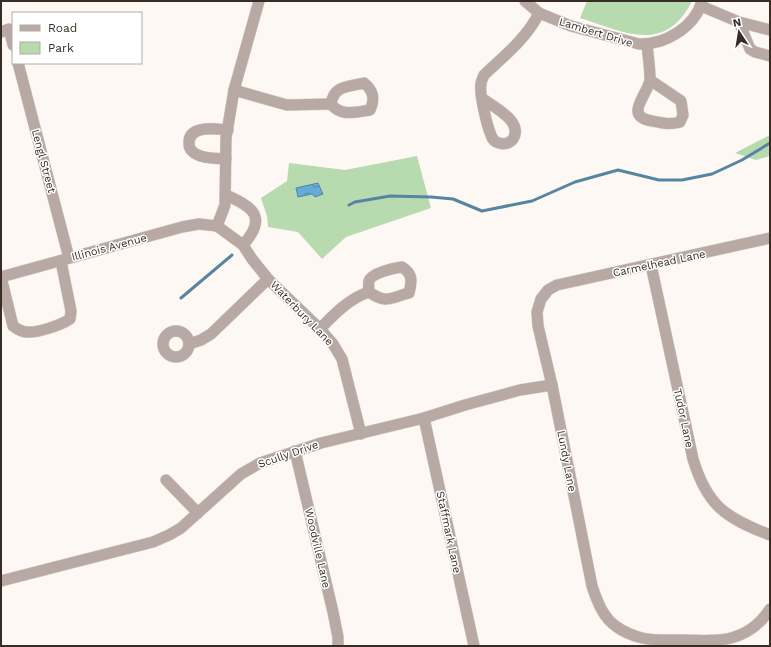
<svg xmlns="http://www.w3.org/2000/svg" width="771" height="647" viewBox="0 0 771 647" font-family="'Work Sans',sans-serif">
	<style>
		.green { fill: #b7dbaf }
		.water { fill: url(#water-waves); stroke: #5685a2 }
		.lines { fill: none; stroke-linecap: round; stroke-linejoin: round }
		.stream { stroke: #5685a2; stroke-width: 3 }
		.minor-casing { stroke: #dad3cf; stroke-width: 12 }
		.minor { stroke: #b9a9a5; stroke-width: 11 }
		.labels { text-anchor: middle; stroke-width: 3; stroke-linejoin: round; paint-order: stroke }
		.street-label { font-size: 11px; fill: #372d25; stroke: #fff }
	</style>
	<defs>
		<pattern id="water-waves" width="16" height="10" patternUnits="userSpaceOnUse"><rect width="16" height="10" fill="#64abd7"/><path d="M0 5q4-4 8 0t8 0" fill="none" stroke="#538cae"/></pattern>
	</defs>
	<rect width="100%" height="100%" fill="#fef8f4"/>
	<g class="green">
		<path d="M587 1H692C665 55 624 32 580 18Z"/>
		<path d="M770 135V156L756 160 735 153Z"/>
		<path d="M417 156 431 208 346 237 322 259 298 232 268 227 267 216 261 198 287 181 289 163 345 170Z"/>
	</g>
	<path class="water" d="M318 183 323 194 315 197 312 194 298 197 296 188Z"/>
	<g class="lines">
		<g class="stream">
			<path d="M349 205 355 202 390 196 431 197 453 199 482 211 532 201 575 182 618 170 659 180H682L712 174 742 160 770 143"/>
			<path d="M181 298 232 255"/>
		</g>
		<g class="minor-casing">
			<g id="minor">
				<path d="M259 1 234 90 226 138 225 205 217 226 243 245 252 259 268 279 320 329 333 344 342 359 361 434"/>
				<path d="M525 1 539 13 571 26 639 44C665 45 695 27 702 1"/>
				<path d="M701 6 739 22 770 30"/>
				<path d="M739 22 750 49 755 52 770 56"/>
				<path d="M1 32 9 29 13 45"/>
				<path d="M647 44C648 56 650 68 650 79 649 94 622 116 652 121 662 123 670 125 680 122L683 115 681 101 650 80"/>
				<path d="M18 63 69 258"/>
				<path d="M364 83C374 91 375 99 370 110 355 112 341 117 331 104 334 85 348 87 364 83Z"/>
				<path d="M234 90 287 105 331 104"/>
				<path d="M483 99C494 107 524 122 513 139 510 143 505 145 499 143 495 142 492 139 491 135 487 126 479 93 481 84 481 81 483 78 484 75 504 56 527 38 539 13"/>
				<path d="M226 159C217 158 206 159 198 155 193 153 189 149 189 144 188 124 216 129 228 130"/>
				<path d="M226 195C253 207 268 217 243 245"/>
				<path d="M770 238 557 285 548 290 541 299 537 312 538 326 552 385 592 586C597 601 603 618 617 627 624 632 634 636 642 638 655 641 669 640 682 640 698 640 716 642 731 638 747 634 761 623 770 609"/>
				<path d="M651 265 693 459C707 506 726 518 770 535"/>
				<path d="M402 267C413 274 412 281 409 293 390 298 386 304 369 292 369 289 368 284 369 281 371 273 394 268 402 267Z"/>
				<path d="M1 277 182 227 199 224 217 226"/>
				<path d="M1 277 13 326C17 329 21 332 27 332 38 333 61 325 70 319L71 311 61 261"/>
				<path d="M320 329C334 314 350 298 369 292"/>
				<circle cx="176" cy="344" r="13"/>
				<path d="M189 344 201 340 211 334 268 279"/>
				<path d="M424 418 474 646"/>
				<path d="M295 451 333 612 338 637V646"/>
				<path d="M166 480 198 513"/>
				<path d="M1 581 153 542 169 535 181 528 241 474 260 463 321 443 424 418 465 405 520 390 552 385"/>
			</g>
		</g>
		<use href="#minor" class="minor"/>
	</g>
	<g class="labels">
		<g class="street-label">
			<text transform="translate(596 32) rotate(17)" y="4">Lambert Drive</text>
			<text transform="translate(44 161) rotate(75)" y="4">Lengl Street</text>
			<text transform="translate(109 247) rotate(-15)" y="4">Illinois Avenue</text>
			<text transform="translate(659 263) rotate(-12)" y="4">Carmelhead Lane</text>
			<text transform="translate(302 313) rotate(46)" y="4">Waterbury Lane</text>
			<text transform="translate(684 418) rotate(78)" y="4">Tudor Lane</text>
			<text transform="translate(288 454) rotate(-19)" y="4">Scully Drive</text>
			<text transform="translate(567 461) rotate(79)" y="4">Lundy Lane</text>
			<text transform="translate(449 532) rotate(78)" y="4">Staffmark Lane</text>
			<text transform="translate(318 548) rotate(77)" y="4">Woodville Lane</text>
		</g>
	</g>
	<rect width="771" height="647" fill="none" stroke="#372d25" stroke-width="4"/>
	<rect x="12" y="12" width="130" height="52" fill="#ffffff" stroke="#afaba8"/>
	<rect x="20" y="25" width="20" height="6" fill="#b9a9a5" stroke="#afaba8"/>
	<text x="48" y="32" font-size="12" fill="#372d25">Road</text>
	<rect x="20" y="42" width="20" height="12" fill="#b7dbaf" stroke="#afaba8"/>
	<text x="48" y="52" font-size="12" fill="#372d25">Park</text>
	<g transform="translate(739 32) rotate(348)" stroke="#ffffff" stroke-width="3" paint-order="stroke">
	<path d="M0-3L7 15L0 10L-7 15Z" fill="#372d25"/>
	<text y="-6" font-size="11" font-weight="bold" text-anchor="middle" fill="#372d25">N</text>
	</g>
</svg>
